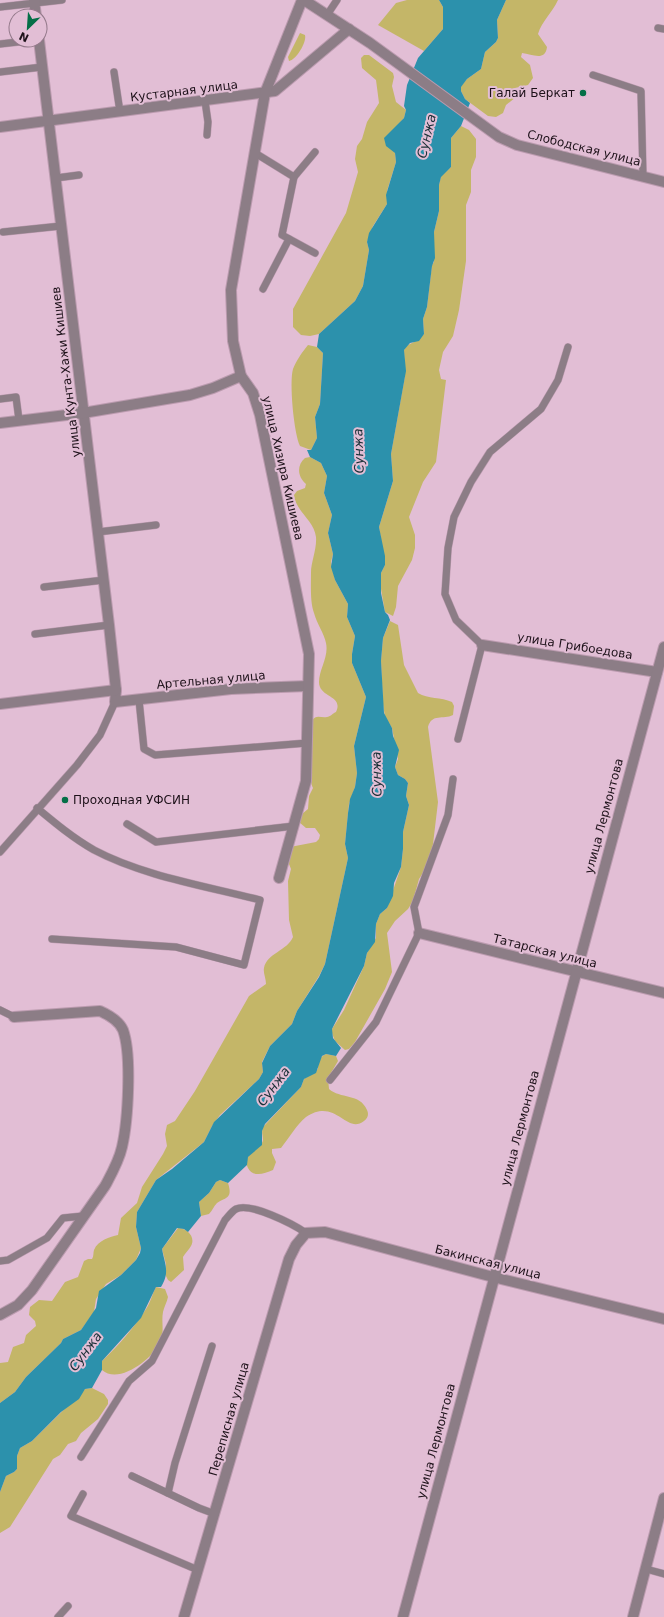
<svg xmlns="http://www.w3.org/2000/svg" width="664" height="1617" viewBox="0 0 664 1617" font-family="'DejaVu Sans',sans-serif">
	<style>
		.green { fill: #c4b668 }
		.water { fill: #2c91ac }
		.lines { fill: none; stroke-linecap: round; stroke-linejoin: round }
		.service-casing { stroke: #bb9baf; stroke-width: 8 }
		.minor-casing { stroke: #bb9baf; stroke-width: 12 }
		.tertiary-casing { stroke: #bb9baf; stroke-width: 12 }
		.service { stroke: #8c7d86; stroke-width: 7 }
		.minor { stroke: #8c7d86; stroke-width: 10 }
		.tertiary { stroke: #8c7d86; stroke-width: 10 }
		.poi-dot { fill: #046f47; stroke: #e2bed5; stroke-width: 1.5 }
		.labels { text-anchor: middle; stroke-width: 4; stroke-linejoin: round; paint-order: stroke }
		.street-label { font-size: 12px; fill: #1d1119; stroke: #e2bed5 }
		.poi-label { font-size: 12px; fill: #1d1119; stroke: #e2bed5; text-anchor: end }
		.water-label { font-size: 13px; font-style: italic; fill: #182e35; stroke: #e2bed5 }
	</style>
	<rect width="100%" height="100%" fill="#e2bed5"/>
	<g class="green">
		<path d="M407 0H439L443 7V29L424 51 378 25 396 3Z"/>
		<path d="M506 0H558C552 13 542 21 538 34L547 47C545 62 532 54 522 53L521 57 530 65 533 78 528 85 515 88 516 97 506 105 503 113 496 117 488 116 465 99 461 91V86L467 79 481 69 485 52 496 42 498 38 497 20Z"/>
		<path d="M300 33 305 35C307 42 296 60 289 61L288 57Z"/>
		<path d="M364 55H369L393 73 394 77 392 86 396 102 406 110 404 118 395 128 393 150 395 153 396 162 387 191V204L373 226 367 242 369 250 363 286 355 301 319 334 310 336 301 335 293 327V309L346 213 358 172 355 159 357 146 362 139 367 122 379 103 376 80 362 68 361 58Z"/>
		<path d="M461 126 469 130 476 139V157L471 170V192L466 205V261L459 310 453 336 443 352 439 370 441 379 446 380 436 462 423 482 409 517 415 535V548L412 560 398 586 396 607 393 616 385 612 381 589V573L385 565 379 527 393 481 391 454 405 376 404 350 406 346 414 342 424 334 423 319 427 307 432 265 434 262V232L439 211V185L441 176 451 167V138Z"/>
		<path d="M308 345 317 347 323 353 320 404 315 417 317 438 311 450 300 446C294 434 289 382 293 369 296 361 303 351 308 345Z"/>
		<path d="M310 457 321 463 327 476 324 493 332 515 328 533 333 554 331 562 335 580 348 604 347 617 355 636 352 654V663L366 697 354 746 357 773 355 787 349 804 348 813 345 844 348 858 325 964 319 976 297 1011 292 1024 270 1046 262 1062 263 1072 259 1079 220 1115 212 1126 204 1142 156 1180 137 1212 136 1227 141 1248 136 1260 121 1275 106 1284 96 1299 94 1312 81 1330 63 1339 61 1343 26 1377 15 1392 0 1403V1363L8 1362 13 1347 24 1343 26 1335 36 1326 35 1321 29 1315 30 1307 39 1300 52 1301 65 1282 78 1277 84 1261 88 1259H92C94 1256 93 1253 94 1250 98 1240 110 1237 118 1235L121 1218 137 1203 142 1187 163 1154 167 1146 165 1134 167 1125 175 1121 195 1091 249 996 266 984C266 978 263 973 264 968 267 953 287 951 293 937L289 920 288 881 291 869 285 854 290 847 316 842 319 839 320 835 315 828H306L299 822 302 814 308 809 309 796 313 788C307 778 312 735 312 721 316 714 320 718 327 717 330 717 333 713 336 712 344 695 319 698 319 682 319 669 329 657 326 643 324 633 317 624 314 613 310 602 311 585 311 573 311 562 317 549 316 537 314 520 296 512 294 495L297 491 305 488 306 484C298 477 296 466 305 458Z"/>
		<path d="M390 621 398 625 404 665 418 693C428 699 441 697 452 702L454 706 453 715C443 720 432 713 428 727L438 802 431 861 419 879 413 901 408 909 395 921 387 933 392 972 385 989 355 1042 349 1049 345 1050 335 1041 332 1033V1029L344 1010 364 966 367 953 376 938V924L380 914 387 908 401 867 403 849V832L409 805 406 796 408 783 405 779 398 775 395 767 398 759 392 728 385 717 383 704 381 661 383 638Z"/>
		<path d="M326 1054 336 1056 338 1061 328 1078 329 1089C340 1099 360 1093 367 1110 369 1114 368 1118 364 1121 346 1135 336 1097 306 1117 297 1124 289 1138 281 1148L272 1149V1153L276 1162 273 1170C268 1172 263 1174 258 1174 253 1174 250 1172 248 1168 241 1153 261 1151 263 1140 263 1135 261 1132 263 1127L301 1087 304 1079 318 1069C318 1062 319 1057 326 1054Z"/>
		<path d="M220 1180 228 1183C233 1199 226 1197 217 1203 214 1206 212 1211 209 1214L201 1216 199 1202 209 1193 216 1182Z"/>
		<path d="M178 1228C187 1228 196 1237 191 1246 189 1250 185 1253 183 1257L184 1270 171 1282 168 1280 165 1274 166 1264 162 1249Z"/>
		<path d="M156 1287 165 1289 168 1297C167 1302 164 1307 163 1312 161 1322 165 1333 160 1343 152 1359 119 1385 102 1370V1361C118 1346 134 1328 146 1309 151 1302 152 1294 156 1287Z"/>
		<path d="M92 1388 104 1394 108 1400V1404L98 1419 81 1433 76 1441 68 1444 60 1455 53 1459 10 1527 0 1533V1492L6 1476 14 1472 17 1469V1456L20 1448 32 1441 85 1389Z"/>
	</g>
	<path class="water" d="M439 0H506L497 20 498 38 496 42 485 52 481 69 467 79 461 87V91L465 99 470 103 461 126 451 138V167L441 177 439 185V211L434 232 435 258 432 266 427 307 423 319 424 334 419 341 410 343 404 350 406 371 391 454 393 481 379 527 385 556V565L381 573V593L385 612 388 615 390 620 383 638 381 661 384 713 392 728 393 736 399 750 395 767 398 775 405 779 408 783 406 796 409 805 403 832V849L401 867 394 883 393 896 387 908 380 914 376 924 375 942 367 953 364 966 332 1029 333 1038 341 1048 336 1056 326 1054 322 1056 316 1073 304 1079 301 1087 265 1124 262 1131V1145L248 1157 247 1165 228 1183 220 1180 216 1182 209 1193 199 1202 201 1216 188 1232 184 1229 177 1228 162 1249C165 1265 170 1272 161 1287H156L141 1318 102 1361V1370L92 1388 85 1389 79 1399 61 1412 32 1441 20 1448 17 1456V1469L14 1472 6 1476 0 1492V1403L15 1392 26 1377 61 1343 63 1339 81 1330 96 1308 99 1291 121 1275 136 1260 140 1253 141 1248 136 1227 137 1212 156 1180 172 1169 204 1142 214 1122 259 1079 263 1072 262 1063 270 1046 292 1024 297 1011 319 977 325 964 348 858 345 844 348 813 350 799 355 787 357 773 354 746 366 697 352 663V654L355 636 347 617 348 604 335 580 331 567 333 554 328 533 332 515 324 493 327 476 321 463 310 457 307 450H311L317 438 315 417 320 404 323 353 317 347 319 334 355 301 363 286 369 250 367 242 369 233 387 204 386 195 396 162 395 153 386 146 384 138 404 118 406 110 404 106 407 85 418 58 443 29V7Z"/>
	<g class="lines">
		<g class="service-casing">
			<g id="service">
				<path d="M0 7 62 0"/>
				<path d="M327 15 337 0"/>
				<path d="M658 28 664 29"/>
				<path d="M0 44 35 40"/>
				<path d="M0 72 42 67"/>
				<path d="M114 72 120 112"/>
				<path d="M593 75 641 91 643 177"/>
				<path d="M205 101 208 122 207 135"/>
				<path d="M255 153 294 177 282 235 315 253"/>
				<path d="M294 177 315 152"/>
				<path d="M56 178 79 175"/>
				<path d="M3 232 61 226"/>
				<path d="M263 289 289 239"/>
				<path d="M0 399 16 397 19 420"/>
				<path d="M98 532 156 525"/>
				<path d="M44 587 104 580"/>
				<path d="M35 634 109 625"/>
				<path d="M139 700 144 749 155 755 307 743"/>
				<path d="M458 739 482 645 456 620 445 594 448 548 454 517 471 482 490 452 541 409 558 380 568 347"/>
				<path d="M37 808C55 823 73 838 94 850 143 876 206 886 260 900L244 965 176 947 52 939"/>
				<path d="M127 824 156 842 294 826"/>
				<path d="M0 852 77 765 100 735 115 702"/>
				<path d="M0 1010 14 1017"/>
				<path d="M330 1080 376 1022 419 933 414 907 448 815 453 779"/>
				<path d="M0 1261 8 1260 47 1238 63 1218 83 1216"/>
				<path d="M81 1457 129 1381 152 1361 225 1220C228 1217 232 1211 236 1209 250 1202 293 1224 306 1233"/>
				<path d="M132 1476 199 1508 215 1514"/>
				<path d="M168 1493 175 1463 212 1346"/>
				<path d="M83 1494 71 1516 198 1570"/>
				<path d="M646 1569 664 1574"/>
				<path d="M58 1617 68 1606"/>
			</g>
		</g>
		<g class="minor-casing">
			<g id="minor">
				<path d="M34 0 36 16"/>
				<path d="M39 40 109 625 116 690 115 702 231 689 308 686"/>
				<path d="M0 127 275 91 349 29"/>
				<path d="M0 423 83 413 190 395 213 388 241 376"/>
				<path d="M482 645 657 672"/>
				<path d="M0 704 116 690"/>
				<path d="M279 878 306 781 309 654 260 415 253 393 241 376 233 341 231 290 265 93 302 0"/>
				<path d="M419 933 664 993"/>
				<path d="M0 1315 18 1305 32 1290 105 1186C112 1173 119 1161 122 1147 128 1121 132 1055 123 1030 119 1021 109 1015 100 1011L14 1017"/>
				<path d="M184 1617 289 1259 296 1245 306 1233 325 1232 493 1277 664 1319"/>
				<path d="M633 1617 664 1498"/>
			</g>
		</g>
		<g class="tertiary-casing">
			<g id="tertiary">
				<path d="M304 0 370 43 499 137 517 145 664 182"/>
				<path d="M403 1617 664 647"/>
			</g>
		</g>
		<use href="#service" class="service"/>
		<use href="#minor" class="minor"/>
		<use href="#tertiary" class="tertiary"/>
	</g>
	<g class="poi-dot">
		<circle cx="583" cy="93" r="4"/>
		<circle cx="65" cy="800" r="4"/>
	</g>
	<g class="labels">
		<g class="street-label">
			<text transform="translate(184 91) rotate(-7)" y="4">Кустарная улица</text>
			<text transform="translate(584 148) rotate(14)" y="4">Слободская улица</text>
			<text transform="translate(66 372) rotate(-97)" y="4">улица Кунта-Хажи Кишиев</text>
			<text transform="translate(283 468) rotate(77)" y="4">улица Хизира Кишиева</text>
			<text transform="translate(575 646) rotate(9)" y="4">улица Грибоедова</text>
			<text transform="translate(211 680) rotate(-5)" y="4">Артельная улица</text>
			<text transform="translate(604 816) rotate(-75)" y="4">улица Лермонтова</text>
			<text transform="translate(545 951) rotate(14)" y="4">Татарская улица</text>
			<text transform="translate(520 1128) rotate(-75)" y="4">улица Лермонтова</text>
			<text transform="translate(488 1262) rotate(14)" y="4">Бакинская улица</text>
			<text transform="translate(229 1419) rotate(-74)" y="4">Переписная улица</text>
			<text transform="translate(436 1441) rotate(-75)" y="4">улица Лермонтова</text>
		</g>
		<g class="poi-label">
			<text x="575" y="97">Галай Беркат</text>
			<text x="73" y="804" text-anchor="start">Проходная УФСИН</text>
		</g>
		<g class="water-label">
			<text transform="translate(426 136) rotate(-77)" y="5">Сунжа</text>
			<text transform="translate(358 451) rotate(-92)" y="5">Сунжа</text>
			<text transform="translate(376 774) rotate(-91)" y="5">Сунжа</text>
			<text transform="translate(273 1086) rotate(-53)" y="5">Сунжа</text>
			<text transform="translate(85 1351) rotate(-53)" y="5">Сунжа</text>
		</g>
	</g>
	<g transform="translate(28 28) rotate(205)"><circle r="19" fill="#e2bed5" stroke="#93798a"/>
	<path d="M0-3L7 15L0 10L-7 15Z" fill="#046f47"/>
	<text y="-6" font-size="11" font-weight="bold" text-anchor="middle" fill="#1d1119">N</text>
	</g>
</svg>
